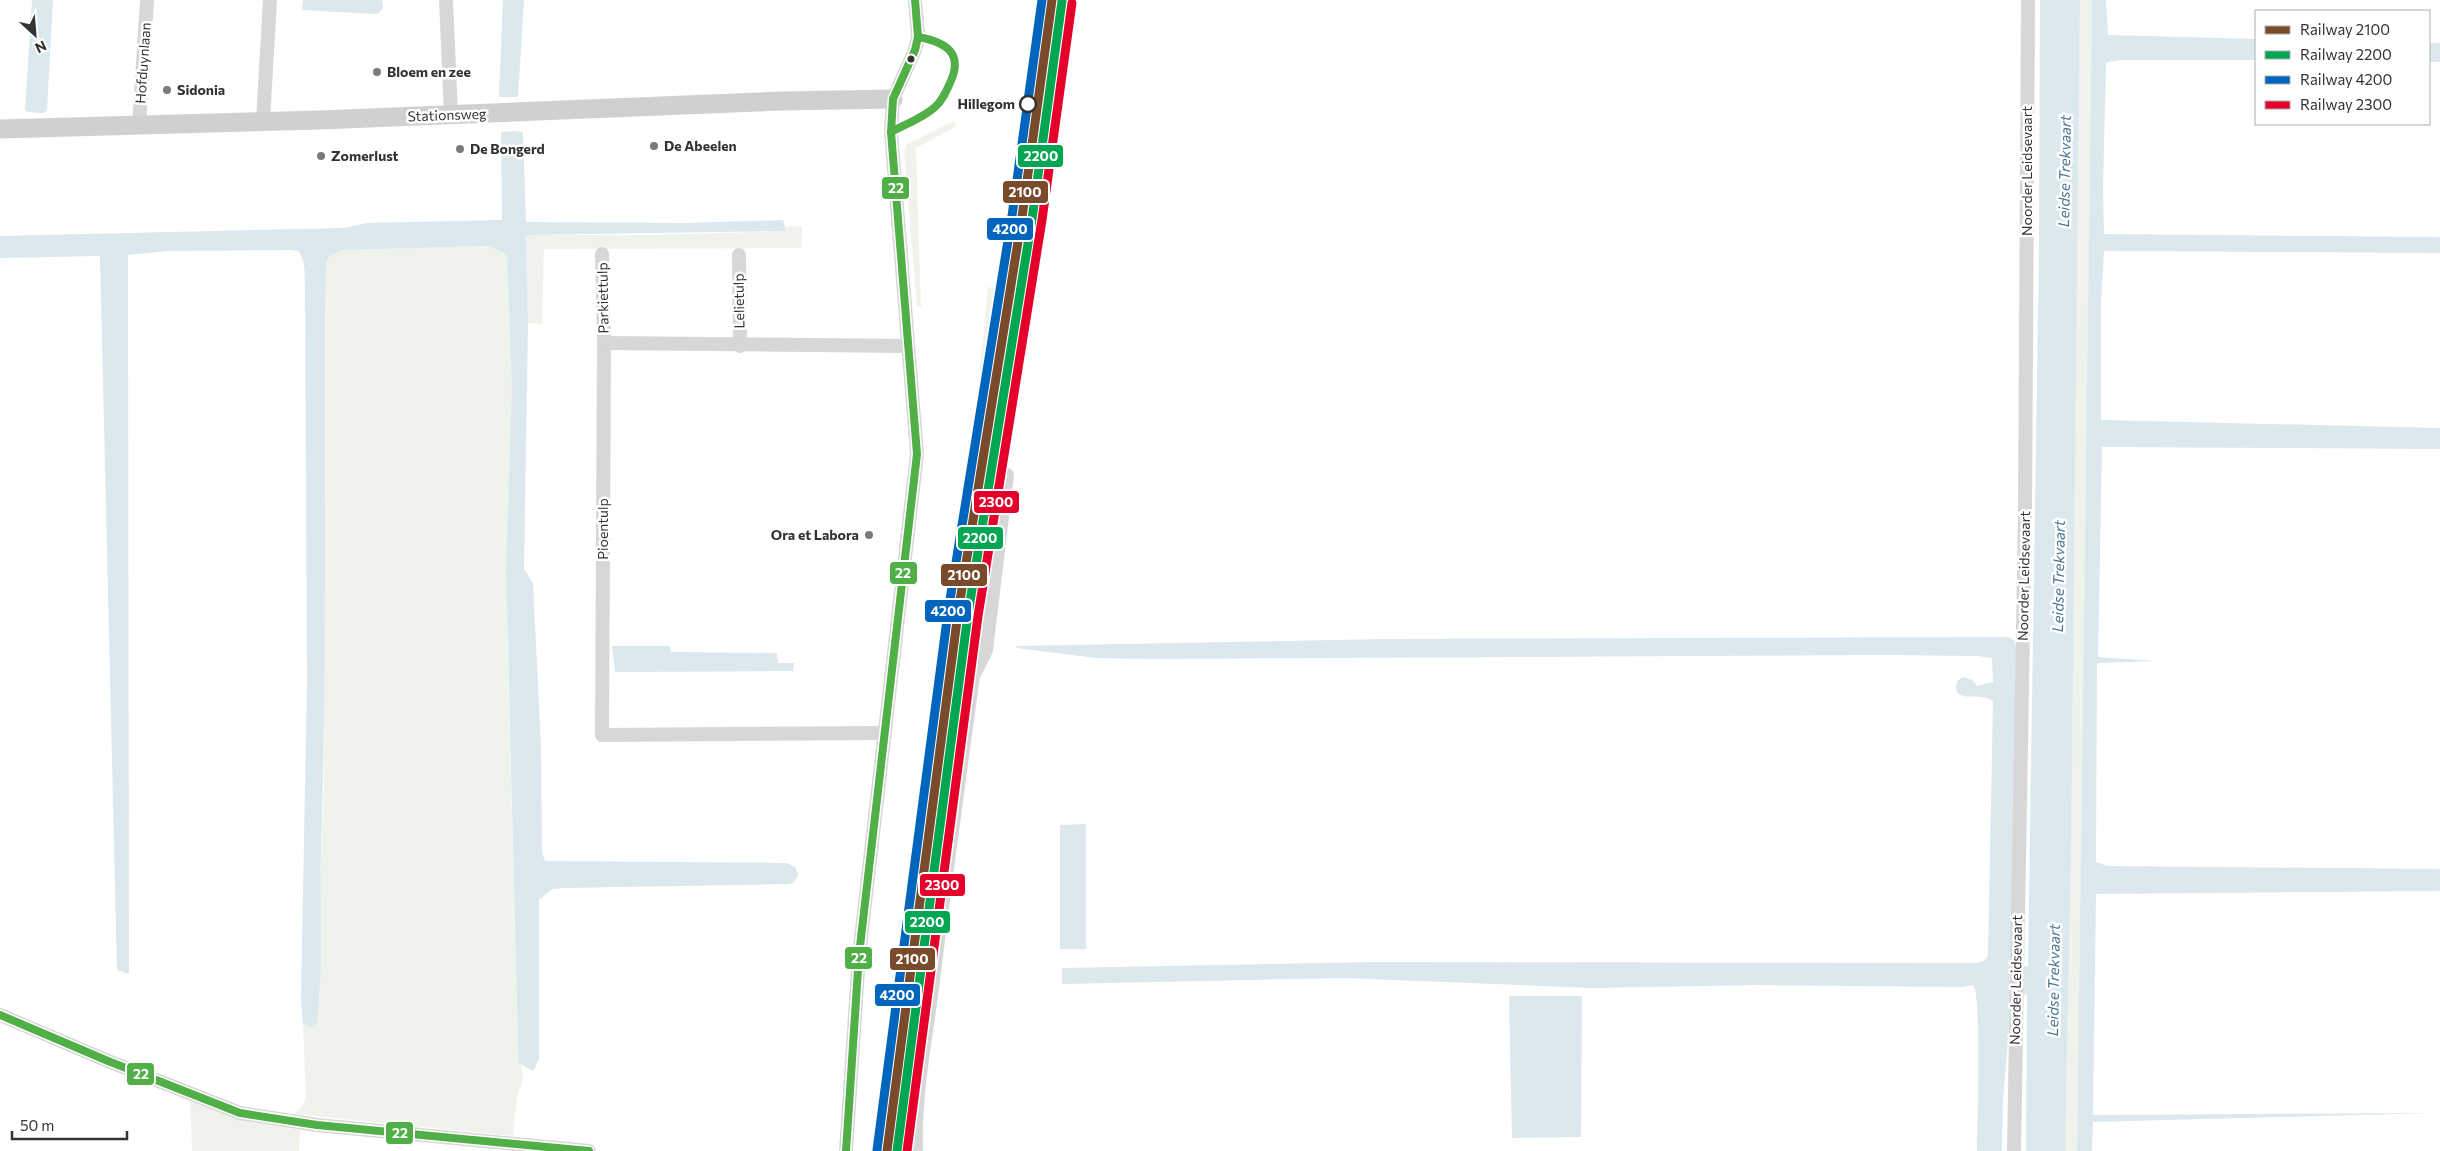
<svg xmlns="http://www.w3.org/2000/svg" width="2440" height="1151" viewBox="0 0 2440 1151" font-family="Commissioner,sans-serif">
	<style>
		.green { fill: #f0f3ec }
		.water { fill: #dbe8ee }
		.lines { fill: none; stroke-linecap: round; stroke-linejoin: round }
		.street { stroke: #d7d7d7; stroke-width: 14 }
		.secondary { stroke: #d0d0d0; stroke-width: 19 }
		.bus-1-casing { stroke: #fff; stroke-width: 11 }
		.bus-1 { stroke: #50af46; stroke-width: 8 }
		.rail-1-casing { stroke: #fff; stroke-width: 12 }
		.rail-2-casing { stroke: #fff; stroke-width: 12 }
		.rail-3-casing { stroke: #fff; stroke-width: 12 }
		.rail-4-casing { stroke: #fff; stroke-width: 12 }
		.rail-1 { stroke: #7a4b2a; stroke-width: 9 }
		.rail-2 { stroke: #00a651; stroke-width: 9 }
		.rail-3 { stroke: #0065bd; stroke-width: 9 }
		.rail-4 { stroke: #e4002b; stroke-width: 9 }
		.bus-dot { fill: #333; stroke: #fff; stroke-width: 2 }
		.poi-dot { fill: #7a7a7a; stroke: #fff; stroke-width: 2 }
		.stop-dot { fill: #fff; stroke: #333; stroke-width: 2.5 }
		.labels { text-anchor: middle; stroke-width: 5; stroke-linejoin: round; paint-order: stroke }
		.street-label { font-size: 14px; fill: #333; stroke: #fff }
		.poi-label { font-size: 14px; font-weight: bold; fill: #333; stroke: #fff; text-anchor: start }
		.stop-label { font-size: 14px; font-weight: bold; fill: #333; stroke: #fff; text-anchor: end }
		.water-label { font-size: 15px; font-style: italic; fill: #48758e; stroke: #fff }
		.line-badge { stroke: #fff; stroke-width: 2 }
		.badge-label { font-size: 14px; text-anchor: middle; font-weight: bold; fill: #fff }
	</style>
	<rect width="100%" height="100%" fill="#fff"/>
	<g class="green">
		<path d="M2080 0H2092L2077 1151H2065L2071 862Z"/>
		<path d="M954 121 957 126 916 148 921 307H917L904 151 907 144Z"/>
		<path d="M802 226 801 248 544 249 542 324 528 323 526 235H648L786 231 785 227Z"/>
		<path d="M488 246 507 254 508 259 512 389 507 631 518 1044 523 1079 517 1097 513 1136 294 1114 301 1108 306 1098 303 1024 306 1026 320 999V881L324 788 326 264 328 257 342 250Z"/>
		<path d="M988 287 1003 289 967 508Z"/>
		<path d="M190 1101 235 1118 300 1130 299 1151H192Z"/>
	</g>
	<g class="water">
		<path d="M32 0H53L47 110 44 113 28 112 25 110Z"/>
		<path d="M303 0H382L383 8 379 13 374 14 302 10Z"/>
		<path d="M503 0H524L518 97H499Z"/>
		<path d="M2040 0H2080L2071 862 2065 1151H2026L2027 994 2016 998 2012 995 2003 1099 2002 1151H1977C1977 1130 1982 993 1973 985L1961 987 1755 985 1593 988 1345 978 1062 984V968L1373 962 1977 963 1985 960 1988 955 1993 701C1990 699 1985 697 1981 697 1969 696 1952 700 1957 681L1963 677 1972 680 1977 686 1993 682 1992 658 1978 656 1890 655 1153 659 1096 658 1017 648 1016 646 1387 639 2008 637 2014 640 2016 647 2013 967 2028 966 2039 250Z"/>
		<path d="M2092 0H2106L2108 35 2256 39V60H2119L2106 63 2103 188 2104 234 2440 237V253L2104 251 2101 302V420L2440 428V449L2102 447 2098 657 2157 661 2097 663 2096 862 2107 866 2440 869V891L2096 894 2093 1115 2435 1113 2093 1122 2092 1151H2077Z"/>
		<rect x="2429" y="43" width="11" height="19"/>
		<path d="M514 131 523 132 526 222 686 223 783 220 786 231 526 235 528 323 524 569 533 583 541 747 542 853 545 861 787 863 796 868 798 875 794 882 789 884 565 888 552 889 539 900V1059L533 1071 519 1063 518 1044 506 571 512 389 507 254 488 246 342 250 328 257 326 264C323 458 328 653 321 848 319 906 324 965 317 1023L310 1027 303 1024 301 1000 307 682 305 291C304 278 307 261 298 251L289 250 168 251 128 255 129 974 117 970 100 256 0 258V236L345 228 366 223 502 220 501 132Z"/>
		<path d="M612 646H670L671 652 777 653 778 663H794L793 671 615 672Z"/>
		<path d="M1086 824V949H1060V825Z"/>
		<path d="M1509 996H1582L1581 1137 1512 1138Z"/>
	</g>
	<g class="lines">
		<g class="street">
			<path d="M446 0 451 115"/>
			<path d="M263 121 270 0"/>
			<path d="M139 125 147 0"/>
			<path d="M602 254 604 343 602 735 884 733"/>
			<path d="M739 255 740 346"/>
			<path d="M604 343 908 346"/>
			<path d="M0 1015 108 1061 240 1113 317 1125 589 1151"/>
			<path d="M846 1151 859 955 917 454 891 132 893 99 915 50 918 37 915 0"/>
			<path d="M916 1151C914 1095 926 1037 933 981 945 879 959 778 973 676L986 650 1007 475"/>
			<path d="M2014 1151 2025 513 2028 0"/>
		</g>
		<path class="secondary" d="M0 129 320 120 782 101 893 99"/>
		<g class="bus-1-casing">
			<g id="bus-1">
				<path d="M891 132C906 124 923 118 935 107 942 101 946 92 950 83 964 53 946 42 918 37"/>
				<path d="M0 1015 108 1061 240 1113 317 1125 589 1151"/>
				<path d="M846 1151 859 955 917 454 891 132 893 99 915 50 918 37 915 0"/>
			</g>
		</g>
		<use href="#bus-1" class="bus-1"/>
		<g class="rail-1-casing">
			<path id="rail-1" d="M887 1151 958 613 1022 217 1052 0"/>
		</g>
		<g class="rail-2-casing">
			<path id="rail-2" d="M897 1151 968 614 1032 219 1062 1"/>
		</g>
		<g class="rail-3-casing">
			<path id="rail-3" d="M877 1150 948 612 1012 216 1042 0"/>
		</g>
		<g class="rail-4-casing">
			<path id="rail-4" d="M907 1151 978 616 1042 220 1072 3"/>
		</g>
		<use href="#rail-1" class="rail-1"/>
		<use href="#rail-2" class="rail-2"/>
		<use href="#rail-3" class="rail-3"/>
		<use href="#rail-4" class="rail-4"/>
	</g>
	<circle class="bus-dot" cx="911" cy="59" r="4.5"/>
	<g class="poi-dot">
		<circle cx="377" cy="72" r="5"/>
		<circle cx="167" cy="90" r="5"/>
		<circle cx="654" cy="146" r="5"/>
		<circle cx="460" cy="149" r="5"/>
		<circle cx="321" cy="156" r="5"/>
		<circle cx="869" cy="535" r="5"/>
	</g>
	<circle class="stop-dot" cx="1028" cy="104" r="8"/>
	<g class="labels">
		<g class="street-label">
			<text transform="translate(143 63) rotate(-86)" y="5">Hofduynlaan</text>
			<text transform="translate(447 115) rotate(-2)" y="5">Stationsweg</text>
			<text transform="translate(2027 171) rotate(-90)" y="5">Noorder Leidsevaart</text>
			<text transform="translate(603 298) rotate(-91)" y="5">Parkiettulp</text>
			<text transform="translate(739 301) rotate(-91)" y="5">Lelietulp</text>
			<text transform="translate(603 529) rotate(-90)" y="5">Pioentulp</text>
			<text transform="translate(2024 576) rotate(-89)" y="5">Noorder Leidsevaart</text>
			<text transform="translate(2016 980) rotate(-89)" y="5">Noorder Leidsevaart</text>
		</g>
		<g class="poi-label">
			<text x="387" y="77">Bloem en zee</text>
			<text x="177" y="95">Sidonia</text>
			<text x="664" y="151">De Abeelen</text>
			<text x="470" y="154">De Bongerd</text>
			<text x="331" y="161">Zomerlust</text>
			<text x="859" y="540" text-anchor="end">Ora et Labora</text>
		</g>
		<g class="stop-label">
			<text x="1015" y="109">Hillegom</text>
		</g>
		<g class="water-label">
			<text transform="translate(2065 171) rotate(-89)" y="5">Leidse Trekvaart</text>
			<text transform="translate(2059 576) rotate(-89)" y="5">Leidse Trekvaart</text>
			<text transform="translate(2054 980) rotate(-89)" y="5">Leidse Trekvaart</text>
		</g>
	</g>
	<g class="line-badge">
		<rect x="1017" y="144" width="47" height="24" rx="5" fill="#00a651"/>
		<rect x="881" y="176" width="29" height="24" rx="5" fill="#50af46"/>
		<rect x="1002" y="180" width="47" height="24" rx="5" fill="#7a4b2a"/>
		<rect x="986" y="217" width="48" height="24" rx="5" fill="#0065bd"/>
		<rect x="973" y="490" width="47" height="24" rx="5" fill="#e4002b"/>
		<rect x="957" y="526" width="47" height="24" rx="5" fill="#00a651"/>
		<rect x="889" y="561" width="29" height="24" rx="5" fill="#50af46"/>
		<rect x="940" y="563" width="48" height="24" rx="5" fill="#7a4b2a"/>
		<rect x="924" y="599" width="48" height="24" rx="5" fill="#0065bd"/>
		<rect x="919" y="873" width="47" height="24" rx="5" fill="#e4002b"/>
		<rect x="904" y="910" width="47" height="24" rx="5" fill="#00a651"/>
		<rect x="844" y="946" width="29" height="24" rx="5" fill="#50af46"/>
		<rect x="889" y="947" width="47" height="24" rx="5" fill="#7a4b2a"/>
		<rect x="874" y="983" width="47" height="24" rx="5" fill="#0065bd"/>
		<rect x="126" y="1062" width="29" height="24" rx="5" fill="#50af46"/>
		<rect x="385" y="1121" width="29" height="24" rx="5" fill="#50af46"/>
	</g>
	<g class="badge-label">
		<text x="1041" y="161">2200</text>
		<text x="896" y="193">22</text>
		<text x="1025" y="197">2100</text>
		<text x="1010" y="234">4200</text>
		<text x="996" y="507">2300</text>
		<text x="980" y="543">2200</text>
		<text x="903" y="578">22</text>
		<text x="964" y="580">2100</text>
		<text x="948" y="616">4200</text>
		<text x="942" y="890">2300</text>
		<text x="927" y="927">2200</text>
		<text x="859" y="963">22</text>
		<text x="912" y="964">2100</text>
		<text x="897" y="1000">4200</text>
		<text x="141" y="1079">22</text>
		<text x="400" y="1138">22</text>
	</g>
	<rect x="2255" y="10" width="175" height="115" fill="#ffffff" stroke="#adadad"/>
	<rect x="2265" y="26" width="25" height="8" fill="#7a4b2a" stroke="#adadad"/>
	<text x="2300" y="35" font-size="15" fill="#333333">Railway 2100</text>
	<rect x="2265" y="51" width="25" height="8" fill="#00a651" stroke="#adadad"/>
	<text x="2300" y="60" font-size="15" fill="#333333">Railway 2200</text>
	<rect x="2265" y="76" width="25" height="8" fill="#0065bd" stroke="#adadad"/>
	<text x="2300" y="85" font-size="15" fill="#333333">Railway 4200</text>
	<rect x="2265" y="101" width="25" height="8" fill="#e4002b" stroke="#adadad"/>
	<text x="2300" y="110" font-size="15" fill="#333333">Railway 2300</text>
	<g transform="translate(35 35) rotate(154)" stroke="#ffffff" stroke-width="4" paint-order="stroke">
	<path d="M0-4L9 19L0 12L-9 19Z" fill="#333333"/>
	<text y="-8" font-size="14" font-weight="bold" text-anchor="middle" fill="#333333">N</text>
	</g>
	<path d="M12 1131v8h115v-8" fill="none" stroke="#333333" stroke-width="2.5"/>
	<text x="20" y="1131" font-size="15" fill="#333333" stroke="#ffffff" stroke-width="4" paint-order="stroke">50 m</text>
</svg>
